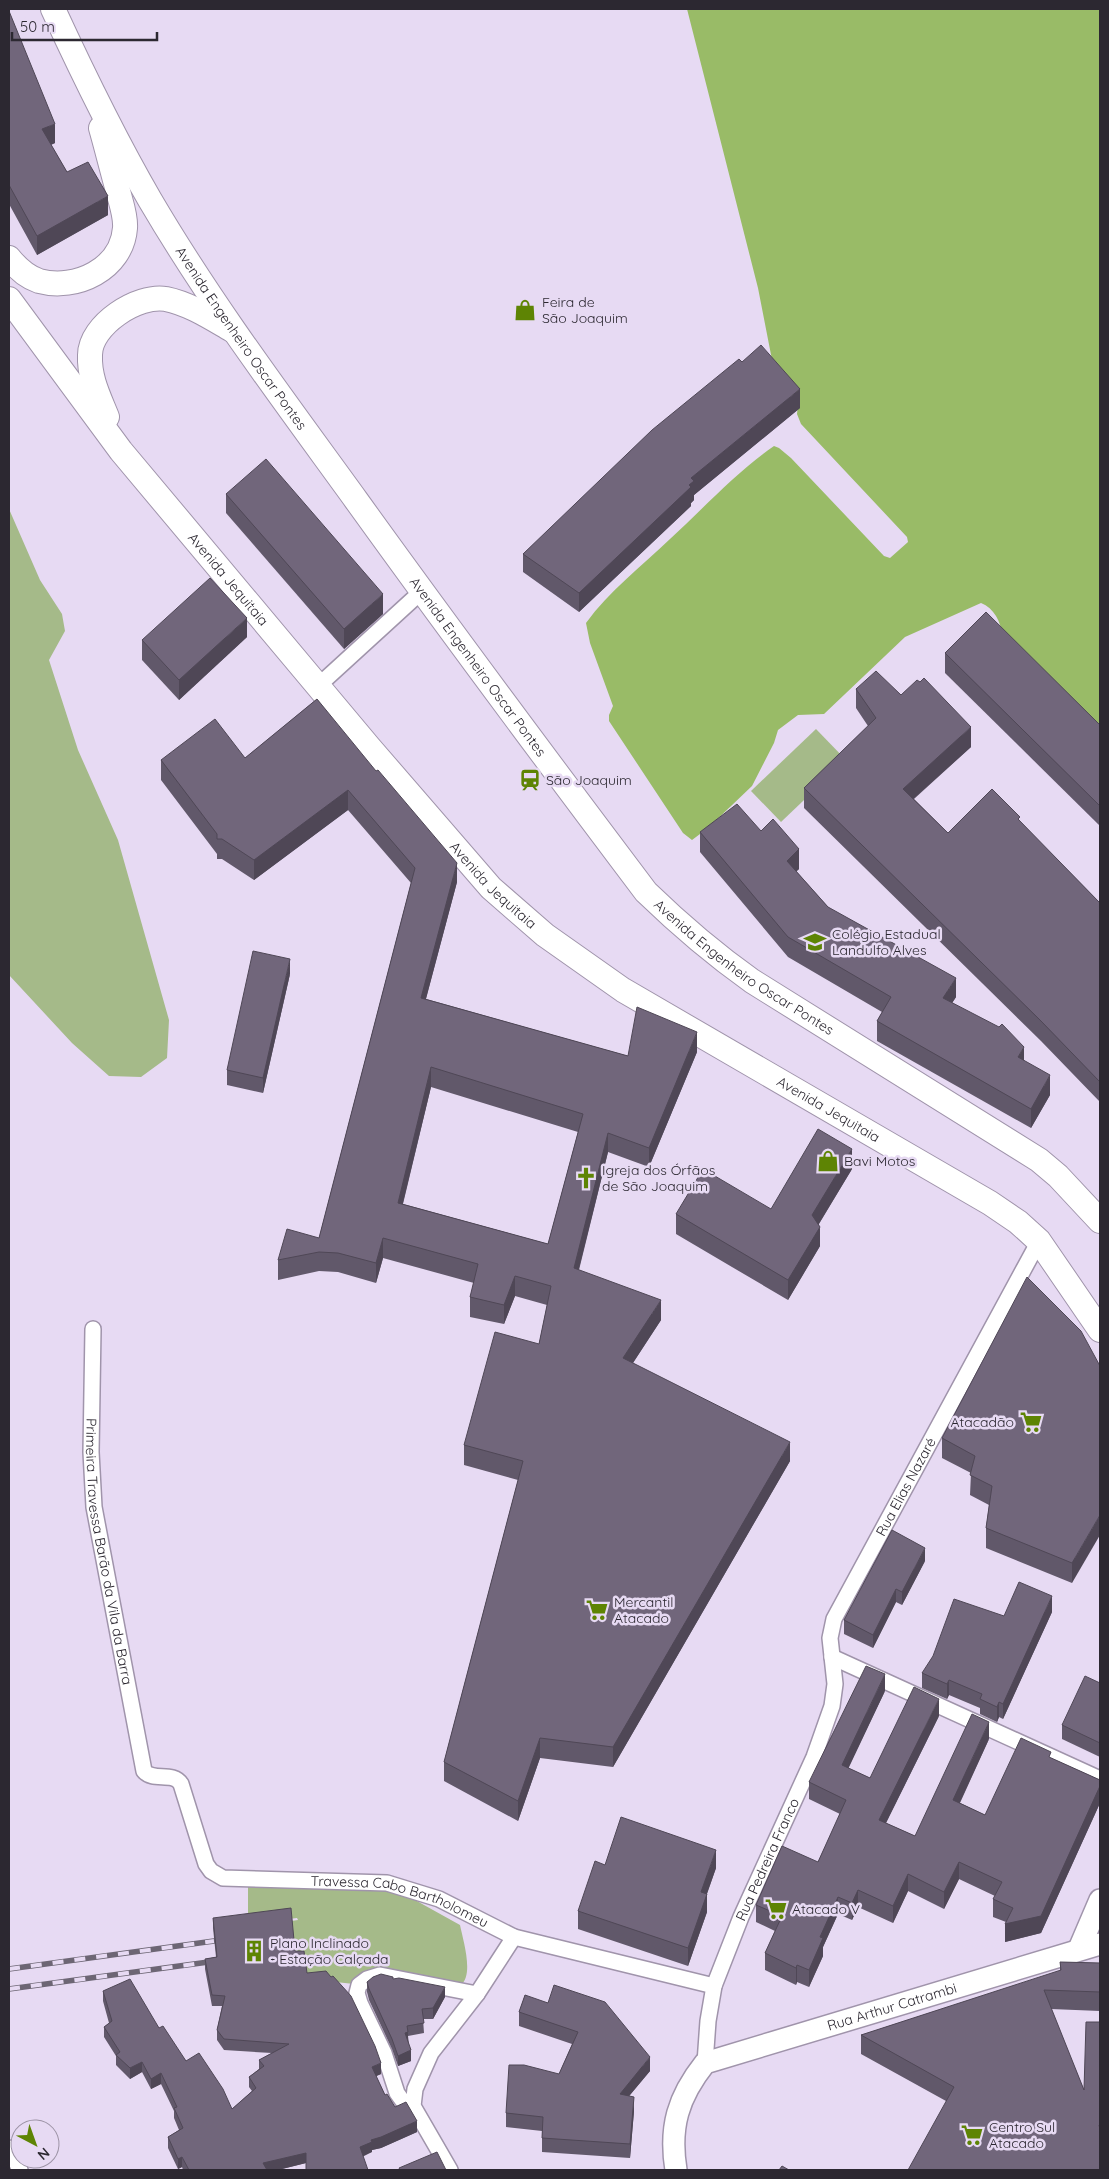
<svg xmlns="http://www.w3.org/2000/svg" width="1109" height="2179" viewBox="0 0 1109 2179" font-family="Quicksand,sans-serif">
	<style>
		.green { fill: #a5ba89 }
		.water { fill: #99bb67 }
		.lines { fill: none; stroke-linecap: round; stroke-linejoin: round }
		.minor-casing { stroke: #a094ab; stroke-width: 18 }
		.secondary-casing { stroke: #a094ab; stroke-width: 24 }
		.primary-casing { stroke: #a094ab; stroke-width: 26 }
		.minor { stroke: #fff; stroke-width: 15 }
		.secondary { stroke: #fff; stroke-width: 21 }
		.primary { stroke: #fff; stroke-width: 24 }
		.rail-casing { stroke: #6d6674; stroke-width: 5.5 }
		.rail { stroke: #e7daf3; stroke-width: 4; stroke-dasharray: 11; stroke-linecap: butt }
		.wall { fill: #61586a; fill-rule: evenodd }
		.shaded-wall { fill: #4f4756 }
		.building { fill: #71667b; stroke: #4f4756; fill-rule: evenodd }
		.labels { text-anchor: middle; stroke-width: 5; stroke-linejoin: round; paint-order: stroke }
		.poi-label { font-size: 14px; fill: #2c2831; stroke: #e7daf3; text-anchor: start }
		.street-label { font-size: 14px; fill: #2c2831; stroke: #e7daf3 }
	</style>
	<rect width="100%" height="100%" fill="#e7daf3"/>
	<g class="green">
		<path d="M9 509 40 580 62 614 65 631 49 660 78 750 118 840 169 1020 167 1058 141 1077 109 1076 72 1043 9 975Z"/>
		<path d="M816 729 846 760 781 822 751 791Z"/>
		<path d="M248 1887 382 1888 406 1895 460 1925C463 1940 474 1974 461 1985L354 1984 308 1979 295 1962 291 1921 298 1920 297 1918 248 1924Z"/>
	</g>
	<path class="water" d="M687 9H1100V735L1002 635C1001 622 994 608 981 603L905 637 824 714 798 715 778 730 774 743 752 786 708 828 692 840 683 833 609 721V715L613 706 590 643 586 623C609 591 642 566 670 539 704 508 736 472 774 446L779 448 791 458 884 556 890 558 908 542 907 537 801 424 797 414 798 404 773 365 758 288Z"/>
	<g class="lines">
		<g class="minor-casing">
			<g id="minor">
				<path d="M318 686 422 591"/>
				<path id="s1" d="M93 1329 91 1452 94 1507 144 1771C153 1782 173 1771 181 1784L206 1864 211 1871 223 1878 387 1883 439 1899 514 1937 714 1986"/>
				<path d="M832 1657 1100 1779"/>
				<path id="s2" d="M705 2063 708 2021 714 1986 741 1917 814 1757 832 1706 835 1684 830 1638 834 1619 1039 1241"/>
				<path d="M413 2106 402 2100 397 2093 384 2053 360 2003 357 1993 359 1985 367 1979 380 1975 477 1994"/>
				<path d="M9 2148 20 2170"/>
				<path d="M450 2170 413 2106 415 2089 431 2053 477 1994 514 1937"/>
			</g>
		</g>
		<g class="secondary-casing">
			<g id="secondary">
				<path d="M1079 1949 1100 1900"/>
				<path id="s3" d="M676 2170C669 2127 678 2097 705 2063L1100 1944"/>
			</g>
		</g>
		<g class="primary-casing">
			<g id="primary">
				<path id="s4" d="M53 9C83 74 114 138 150 200 211 304 285 402 356 500 451 632 548 762 646 892 679 924 714 954 752 981L1039 1160 1058 1176 1100 1221"/>
				<path d="M9 258C17 268 27 277 39 281 76 291 122 269 125 228 126 216 121 203 118 191 112 170 107 149 101 128"/>
				<path id="s5" d="M9 299 121 451 369 747 491 888 545 935 623 990 990 1203 1018 1222 1039 1241 1100 1330"/>
				<path d="M107 417C99 397 89 378 90 355 90 325 138 294 166 299 190 304 211 318 232 330"/>
			</g>
		</g>
		<use href="#minor" class="minor"/>
		<use href="#secondary" class="secondary"/>
		<use href="#primary" class="primary"/>
		<g class="rail-casing">
			<g id="rail">
				<path d="M9 1969 214 1941"/>
				<path d="M9 1989 216 1961"/>
			</g>
		</g>
		<use href="#rail" class="rail"/>
	</g>
	<g class="wall">
		<path d="M9 11 55 143 51 145 67 172 108 215 37 255 9 204Z"/>
		<path d="M742 362 800 408 694 495V500L691 503V506L579 612 523 572V554Z"/>
		<path d="M226 494 383 614 344 649 226 513Z"/>
		<path d="M247 637 179 700 142 660V640Z"/>
		<path d="M945 653 1100 725V826L945 673Z"/>
		<path d="M856 689 901 695 971 747 914 799 948 833 1020 822 1100 903V1102L1041 1041 804 808V788L868 726 856 708Z"/>
		<path d="M317 699 457 882 426 999 628 1056 697 1052 649 1167 608 1152 579 1270 661 1320 633 1363 790 1461 613 1767 540 1758 518 1821 444 1781V1762L518 1480 464 1465V1445L539 1344 547 1305 515 1296 504 1324 470 1317V1297L474 1283 383 1258 376 1283 338 1272 319 1271 278 1280V1260L319 1238 411 883 348 810 254 880 222 859H217V854L161 780V760L245 758ZM431 1087 578 1132 548 1244 403 1204Z"/>
		<path d="M761 831 799 869 796 871 828 907 956 997 952 1003 1024 1060 1050 1095 1031 1128 877 1041V1021L882 1012 788 957 700 852V832Z"/>
		<path d="M290 974 263 1093 227 1085V1070Z"/>
		<path d="M852 1169 819 1224 820 1246 788 1300 676 1234V1214L771 1209Z"/>
		<path d="M1100 1366 1072 1583 986 1548V1528L989 1505 970 1495 971 1473 942 1458V1438Z"/>
		<path d="M925 1561 902 1605 896 1602 873 1648 844 1634V1620Z"/>
		<path d="M1052 1612 1003 1719 999 1717 997 1722 980 1714V1708L949 1695 947 1699 922 1688V1673L1004 1616Z"/>
		<path d="M1100 1683V1757L1062 1739V1725Z"/>
		<path d="M885 1691 848 1768 870 1778 939 1716 886 1823 915 1836 989 1739 960 1803 985 1815 1051 1758 1100 1780V1803L1041 1933 1005 1942 1006 1922 993 1917V1899L995 1896 959 1879 944 1909 908 1891 893 1923 858 1907 852 1920 838 1914 823 1947V1956L809 1987 797 1982 796 1985 765 1970V1953L775 1931 756 1922V1905L818 1862 840 1814 809 1799V1782Z"/>
		<path d="M605 1865 716 1868 707 1894V1912L688 1966 578 1929V1911Z"/>
		<path d="M213 1918 295 1951 307 1973 381 2074 376 2076 385 2095 395 2107 417 2132 381 2148 372 2150V2152L306 2163 278 2170H183L182 2167 178 2169 168 2148V2137L179 2130 174 2118V2111L161 2084 151 2089 142 2072 130 2079 116 2065V2056L104 2037V2027L109 2023 103 2001V1991L159 2028 186 2061 232 2109 252 2091 249 2087V2077L259 2069V2060L272 2053 224 2050 217 2040V2030L222 2006H212L205 1969V1959L216 1957 213 1928Z"/>
		<path d="M1060 1962 1100 1963V2011L1051 2009 1084 2090 1100 2022V2170L946 2101 861 2054V2035L1060 1971Z"/>
		<path d="M393 1979 445 1997 433 2019H423L424 2033 408 2036 411 2061 398 2066 392 2049 369 2000 367 1992V1982Z"/>
		<path d="M525 1995 650 2071 629 2096 634 2111 630 2158 542 2152V2131L506 2127V2113L559 2074 572 2044 519 2026V2012Z"/>
	</g>
	<g class="shaded-wall">
		<path d="M55 124V143L42 148V129Z"/>
		<path d="M108 196V215L37 255V236Z"/>
		<path d="M800 389V408L694 495V500L691 503V506L579 612V593L689 485 691 478Z"/>
		<path d="M383 594V614L344 649V629Z"/>
		<path d="M247 618V637L179 700V680Z"/>
		<path d="M971 727V747L903 808V789Z"/>
		<path d="M348 790V810L254 880V860Z"/>
		<path d="M799 849V869L787 881V861Z"/>
		<path d="M457 863V882L421 1017V998Z"/>
		<path d="M290 959V974L263 1093V1078Z"/>
		<path d="M956 978V997L943 1017V998Z"/>
		<path d="M697 1032V1052L649 1167V1148Z"/>
		<path d="M1024 1047V1067L1018 1057Z"/>
		<path d="M431 1067V1087L398 1223V1203Z"/>
		<path d="M1050 1075V1095L1031 1128V1109Z"/>
		<path d="M608 1133V1152L574 1288V1268Z"/>
		<path d="M852 1149V1169L812 1235V1215Z"/>
		<path d="M820 1227V1246L788 1300V1280Z"/>
		<path d="M383 1238V1258L376 1283V1263Z"/>
		<path d="M515 1276V1296L504 1324V1305Z"/>
		<path d="M661 1300V1320L623 1378V1358Z"/>
		<path d="M790 1442V1461L613 1767V1747Z"/>
		<path d="M1100 1515V1535L1072 1583V1563Z"/>
		<path d="M925 1548V1561L902 1605V1592Z"/>
		<path d="M896 1589V1602L873 1648V1635Z"/>
		<path d="M1052 1596V1612L1003 1719V1704Z"/>
		<path d="M885 1674V1691L842 1782V1765Z"/>
		<path d="M949 1680V1695L947 1699V1684Z"/>
		<path d="M939 1699V1716L879 1837V1820Z"/>
		<path d="M999 1702V1717L997 1722V1707Z"/>
		<path d="M989 1722V1739L953 1817V1800Z"/>
		<path d="M540 1738V1758L518 1821V1801Z"/>
		<path d="M1100 1786V1803L1041 1933 1005 1942V1924Z"/>
		<path d="M716 1850V1868L701 1910V1892Z"/>
		<path d="M959 1862V1879L944 1909V1892Z"/>
		<path d="M908 1874V1891L893 1923V1906Z"/>
		<path d="M858 1890V1907L852 1920V1903Z"/>
		<path d="M707 1894V1912L688 1966V1948Z"/>
		<path d="M838 1897V1914L823 1947V1956L809 1987V1970L820 1937Z"/>
		<path d="M797 1965V1982L796 1985V1968Z"/>
		<path d="M445 1987V1997L433 2019V2008Z"/>
		<path d="M408 2032V2042L405 2033Z"/>
		<path d="M411 2050V2061L398 2066V2056Z"/>
		<path d="M650 2057V2071L620 2107V2094Z"/>
		<path d="M142 2062V2072L130 2079V2068Z"/>
		<path d="M381 2063V2074L372 2078V2067Z"/>
		<path d="M161 2073V2084L151 2089V2079Z"/>
		<path d="M634 2097V2111L630 2158V2144Z"/>
		<path d="M417 2121V2132L381 2148 372 2150V2152L360 2158V2147L371 2140Z"/>
		<path d="M306 2153V2163L278 2170H263V2163Z"/>
		<path d="M182 2157V2167L178 2169V2159Z"/>
	</g>
	<g class="building">
		<path d="M9 11 55 124 42 129 67 172 88 162 108 196 37 236 9 185Z"/>
		<path d="M761 345 800 389 691 478 694 481 689 485 691 487 579 593 523 554 652 430 739 359 742 362Z"/>
		<path d="M266 459 383 594 344 629 226 494Z"/>
		<path d="M210 578 247 618 179 680 142 640Z"/>
		<path d="M986 612 1100 725V806L945 653Z"/>
		<path d="M876 671 901 695 917 680 920 682 924 678 971 727 903 789 948 833 992 789 1020 817 1018 819 1100 903V1082L1041 1021 804 788 876 718 856 689Z"/>
		<path d="M317 699 376 771 378 770 457 863 421 998 628 1056 637 1007 697 1032 649 1148 608 1133 574 1268 661 1300 623 1358 790 1442 613 1747 540 1738 518 1801 444 1762 523 1461 464 1445 495 1332 539 1344 551 1286 515 1276 504 1305 470 1297 478 1264 383 1238 376 1263 338 1253 319 1252 278 1260 287 1229 319 1238 415 868 348 790 254 860 222 839H217V834L161 760 215 719 245 758ZM431 1067 583 1114 548 1244 398 1203Z"/>
		<path d="M737 804 761 831 773 819 799 849 787 861 828 907 956 978 943 998 999 1027 1002 1024 1024 1047 1018 1057 1050 1075 1031 1109 877 1021 891 997 788 937 700 832Z"/>
		<path d="M253 951 290 959 263 1078 227 1070Z"/>
		<path d="M818 1129 852 1149 812 1215 820 1227 788 1280 676 1214 703 1169 771 1209Z"/>
		<path d="M1027 1277 1081 1331 1100 1366V1515L1072 1563 986 1528 992 1486 970 1475 975 1456 942 1438Z"/>
		<path d="M892 1530 925 1548 902 1592 896 1589 873 1635 844 1620Z"/>
		<path d="M1019 1582 1052 1596 1003 1704 999 1702 997 1707 980 1699 982 1694 949 1680 947 1684 922 1673 933 1656 954 1599 1004 1616Z"/>
		<path d="M866 1666 885 1674 842 1765 870 1778 914 1687 939 1699 879 1820 915 1836 972 1714 989 1722 953 1800 985 1815 1021 1738 1051 1752 1049 1757 1100 1780V1786L1041 1916 1005 1924 1013 1908 993 1899 1002 1882 959 1862 944 1892 908 1874 893 1906 858 1890 852 1903 838 1897 820 1937 823 1938 809 1970 797 1965 796 1968 765 1953 782 1916 756 1905 782 1846 818 1862 846 1800 809 1782Z"/>
		<path d="M1085 1676 1100 1683V1743L1062 1725Z"/>
		<path d="M621 1817 716 1850 701 1892 707 1894 688 1948 578 1911 595 1861 605 1865Z"/>
		<path d="M291 1908 295 1951H304L307 1973 326 1971 331 1977 333 1976 351 1996 375 2046 381 2063 372 2067 385 2095 387 2094 395 2107 406 2102 417 2121 381 2137 371 2140 372 2142 360 2147 368 2170H306V2153L263 2163 267 2170H189L182 2157 178 2159 168 2137 183 2128 174 2108 177 2107 161 2073 151 2079 142 2062 130 2068 116 2055 120 2052 104 2027 112 2021 103 1991 130 1979 159 2028 163 2026 186 2061 199 2053 223 2089 232 2109 256 2088 249 2077 264 2066 259 2060 289 2044 224 2039 217 2030 225 1996 212 1995 205 1959 217 1957 213 1918Z"/>
		<path d="M1060 1962 1100 1963V1992L1044 1990 1084 2090 1086 2022H1100V2125H1099L1100 2129V2170H908L954 2087 861 2035 1061 1970Z"/>
		<path d="M381 1974 393 1977V1979L399 1978 445 1987 433 2008 422 2009 424 2023 407 2026 408 2032 405 2033 411 2050 398 2056 392 2039 369 1989 367 1982 373 1977Z"/>
		<path d="M554 1985 605 2002 650 2057 620 2094 634 2097 630 2144 542 2138 543 2117 506 2113 509 2065H524L559 2074 578 2032 519 2012 525 1995 548 2003Z"/>
		<path d="M437 2152 446 2170H400L399 2168Z"/>
		<path d="M782 2166 789 2170H779Z"/>
	</g>
	<defs>
		<g id="shop-bare" transform="scale(1.725)"><path d="M-5-2.5h2.3a2.7 3.5 0 0 1 5.4 0H5L5.5 6h-11ZM-1.5-2.5h3a1.5 2.3 0 0 0-3 0Z" fill="#5e8404" stroke="#e7daf3" stroke-width="2.5" paint-order="stroke"/></g>
		<g id="station-bare" transform="scale(1.725)"><path d="M-3-6H3Q5-6 5-4V2Q5 4 3 4L4.5 6H3L1.5 4h-3L-3 6H-4.5L-3 4Q-5 4-5 2V-4Q-5-6-3-6ZM-3.5-4v3h7v-3ZM-3.5 1v1.5H-2V1ZM2 1v1.5H3.5V1Z" fill="#5e8404" stroke="#e7daf3" stroke-width="2.5" paint-order="stroke"/></g>
		<g id="school-bare" transform="scale(1.725)"><path d="M0-5L7-2L0 1L-7-2ZM-4 1L0 2.5L4 1V4Q0 6-4 4Z" fill="#5e8404" stroke="#e7daf3" stroke-width="2.5" paint-order="stroke"/></g>
		<g id="church-bare" transform="scale(1.725)"><path d="M-1.2-6h2.4v3.5h3.3v2.4h-3.3V6h-2.4V-.1h-3.3v-2.4h3.3Z" fill="#5e8404" stroke="#e7daf3" stroke-width="2.5" paint-order="stroke"/></g>
		<g id="supermarket-bare" transform="scale(1.725)"><path d="M-6-5.5h2.5l.6 2H6L4.5 2H-2.5L-4.4-4H-6ZM-1.5 3.2a1.3 1.3 0 1 0 .1 0ZM3 3.2a1.3 1.3 0 1 0 .1 0Z" fill="#5e8404" stroke="#e7daf3" stroke-width="2.5" paint-order="stroke"/></g>
		<g id="building-bare" transform="scale(1.725)"><path d="M-4-6H4V6H1V3H-1V6H-4ZM-2.5-4.3h1.7v1.8h-1.7ZM.8-4.3h1.7v1.8H.8ZM-2.5-1h1.7V.8h-1.7ZM.8-1h1.7V.8H.8Z" fill="#5e8404" stroke="#e7daf3" stroke-width="2.5" paint-order="stroke"/></g>
	</defs>
	<g fill-rule="evenodd">
		<use href="#shop-bare" x="525" y="310"/>
		<use href="#station-bare" x="530" y="780"/>
		<use href="#school-bare" x="815" y="942"/>
		<use href="#shop-bare" x="828" y="1161"/>
		<use href="#church-bare" x="586" y="1178"/>
		<use href="#supermarket-bare" x="1031" y="1422"/>
		<use href="#supermarket-bare" x="597" y="1610"/>
		<use href="#supermarket-bare" x="776" y="1909"/>
		<use href="#building-bare" x="254" y="1951"/>
		<use href="#supermarket-bare" x="972" y="2135"/>
	</g>
	<g class="labels">
		<g class="poi-label">
			<text x="542" y="307">Feira de<tspan x="542" dy="16">São Joaquim</tspan></text>
			<text x="546" y="785">São Joaquim</text>
			<text x="832" y="939">Colégio Estadual<tspan x="832" dy="16">Landulfo Alves</tspan></text>
			<text x="844" y="1166">Bavi Motos</text>
			<text x="602" y="1175">Igreja dos Órfãos<tspan x="602" dy="16">de São Joaquim</tspan></text>
			<text x="1014" y="1427" text-anchor="end">Atacadão</text>
			<text x="614" y="1607">Mercantil<tspan x="614" dy="16">Atacado</tspan></text>
			<text x="792" y="1914">Atacado V</text>
			<text x="270" y="1948">Plano Inclinado<tspan x="270" dy="16">- Estação Calçada</tspan></text>
			<text x="989" y="2132">Centro Sul<tspan x="989" dy="16">Atacado</tspan></text>
		</g>
		<g class="street-label">
			<text dy="5" stroke="none"><textPath href="#s4" startOffset="380">Avenida Engenheiro Oscar Pontes</textPath></text>
			<text dy="5" stroke="none"><textPath href="#s5" startOffset="356">Avenida Jequitaia</textPath></text>
			<text dy="5" stroke="none"><textPath href="#s4" startOffset="785">Avenida Engenheiro Oscar Pontes</textPath></text>
			<text dy="5" stroke="none"><textPath href="#s5" startOffset="761">Avenida Jequitaia</textPath></text>
			<text dy="5" stroke="none"><textPath href="#s4" startOffset="1190">Avenida Engenheiro Oscar Pontes</textPath></text>
			<text dy="5" stroke="none"><textPath href="#s5" startOffset="1166">Avenida Jequitaia</textPath></text>
			<text dy="5" stroke="none"><textPath href="#s2" startOffset="620">Rua Elias Nazaré</textPath></text>
			<text dy="5" stroke="none"><textPath href="#s1" startOffset="224">Primeira Travessa Barão da Vila da Barra</textPath></text>
			<text dy="5" stroke="none"><textPath href="#s2" startOffset="215">Rua Pedreira Franco</textPath></text>
			<text dy="5" stroke="none"><textPath href="#s1" startOffset="774">Travessa Cabo Bartholomeu</textPath></text>
			<text dy="5" stroke="none"><textPath href="#s3" startOffset="310">Rua Arthur Catrambi</textPath></text>
		</g>
	</g>
	<rect width="1109" height="2179" fill="none" stroke="#2c2831" stroke-width="20"/>
	<g transform="translate(35 2144) rotate(139)"><circle r="24" fill="#e7daf3" stroke="#9c93a5"/>
	<path d="M0-4L9 19L0 12L-9 19Z" fill="#5e8404"/>
	<text y="-8" font-size="14" font-weight="bold" text-anchor="middle" fill="#2c2831">N</text>
	</g>
	<path d="M12 32v8h145v-8" fill="none" stroke="#2c2831" stroke-width="2.5"/>
	<text x="20" y="32" font-size="15" fill="#2c2831" stroke="#e7daf3" stroke-width="4" paint-order="stroke">50 m</text>
</svg>
